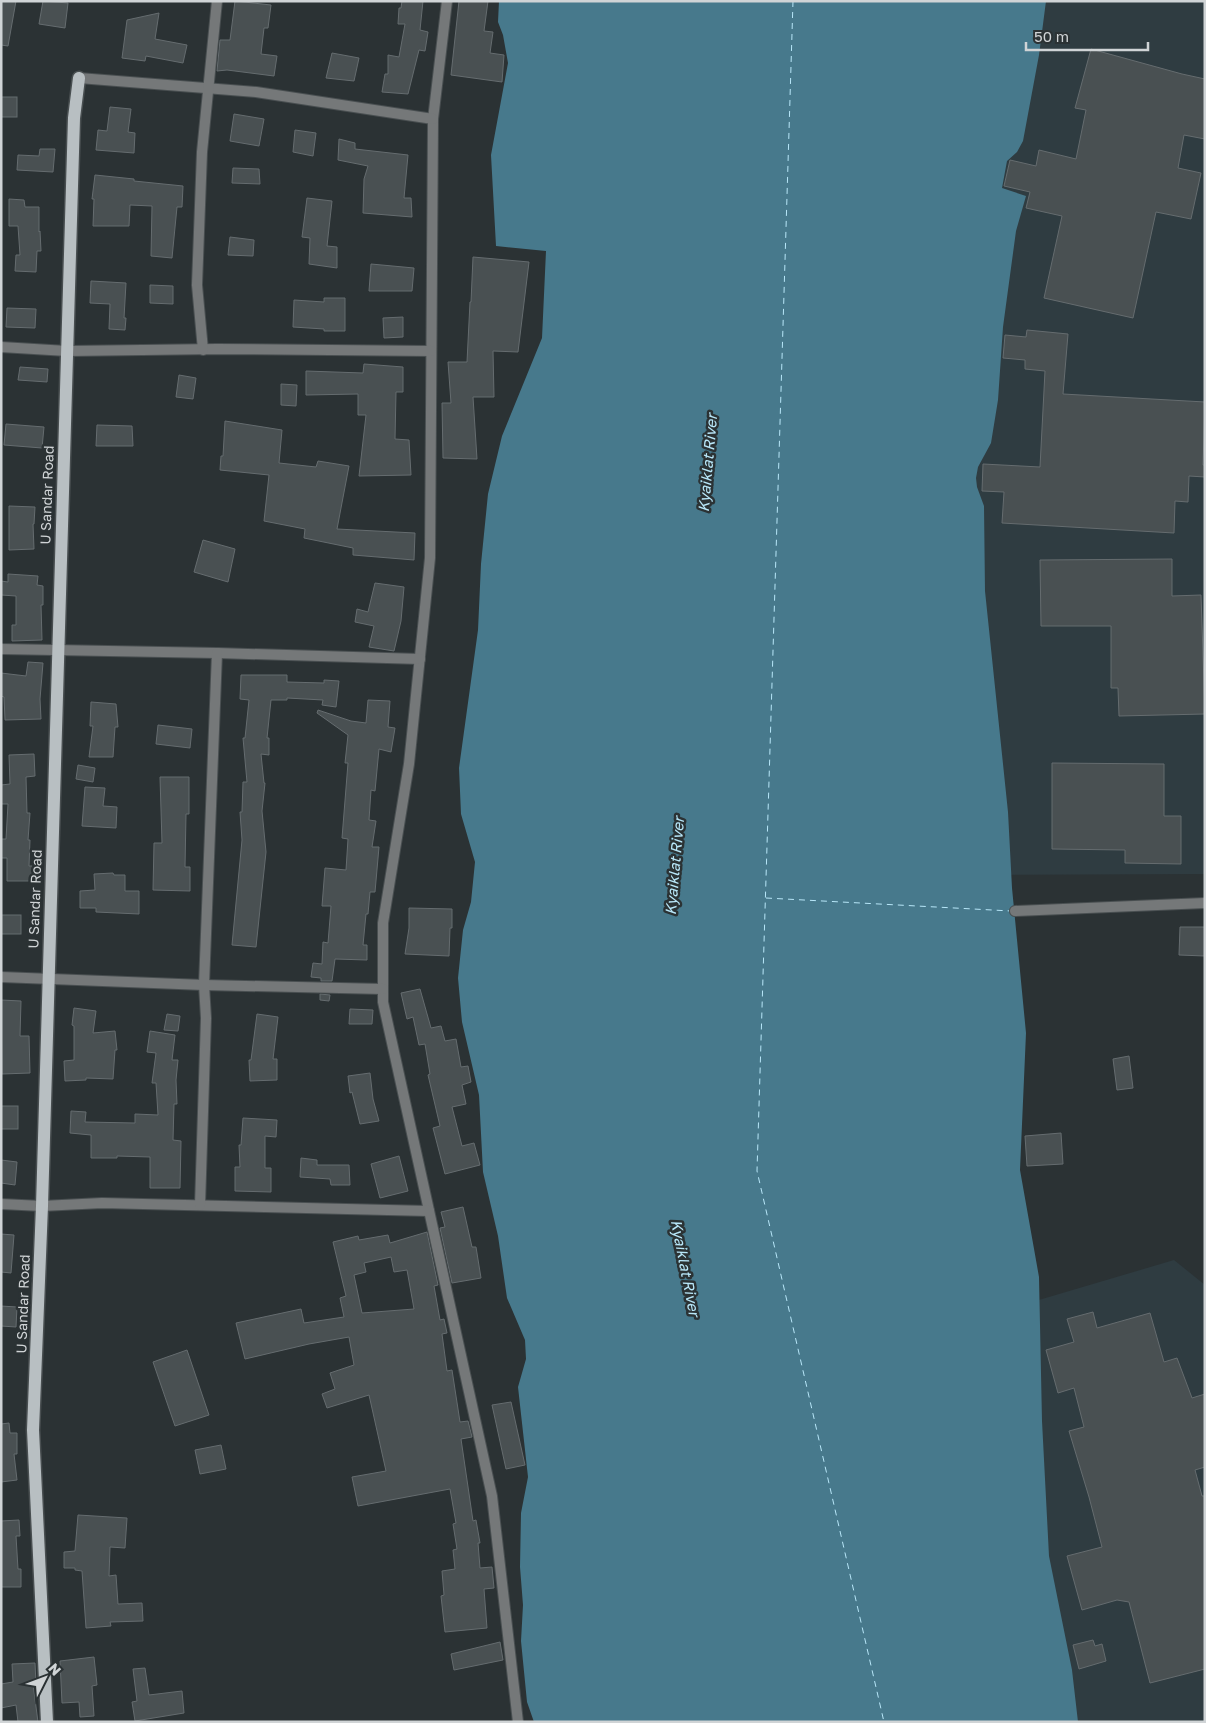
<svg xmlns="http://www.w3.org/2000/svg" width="1206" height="1723" viewBox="0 0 1206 1723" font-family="'Golos Text',sans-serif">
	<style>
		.built { fill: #2f3c41 }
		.water { fill: #47798c }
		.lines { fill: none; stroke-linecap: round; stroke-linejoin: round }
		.ferry { stroke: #b8e7f9; stroke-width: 1; stroke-dasharray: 6 5; stroke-linecap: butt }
		.building { fill: #495052; stroke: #656c6f; fill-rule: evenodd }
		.street-casing { stroke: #494f51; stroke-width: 12 }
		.primary-casing { stroke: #494f51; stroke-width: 15 }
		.street { stroke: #757879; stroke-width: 10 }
		.primary { stroke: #b8bfc2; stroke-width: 12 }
		.labels { text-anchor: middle; stroke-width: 5; stroke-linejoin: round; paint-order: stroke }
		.street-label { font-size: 14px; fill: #d0d4d6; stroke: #2b3234 }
		.water-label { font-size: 15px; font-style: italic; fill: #b8e7f9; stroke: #2b3234 }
	</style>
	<rect width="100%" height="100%" fill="#2b3234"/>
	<g class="built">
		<path d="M1003 1H1205V874L970 875 956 521Z"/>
		<path d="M1174 1260 1205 1285V1722H1023L1012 1308Z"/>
	</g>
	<path class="water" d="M499 1H1046L1039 55 1023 141 1017 152 1007 161 1002 188 1026 196 1016 231 1003 327 998 400 991 443 978 467 976 478 977 487 984 506 985 591 1008 812 1012 888 1026 1033 1020 1170 1039 1277 1042 1421 1049 1556 1072 1670 1078 1722H534L527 1702 521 1641 523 1605 520 1567 521 1513 528 1477 518 1387 526 1359 525 1340 507 1298 498 1236 483 1172 479 1095 462 1022 458 978 463 930 471 902 475 862 461 814 459 768 478 630 481 564 488 494 502 436 542 338 546 251 496 246 491 155 508 63 503 35 498 22Z"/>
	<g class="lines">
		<g class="ferry">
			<path d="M793 1 757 1171 884 1722"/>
			<path d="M766 898 1011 911"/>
		</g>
	</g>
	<g class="building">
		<path d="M1 1H16L8 46 1 45Z"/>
		<path d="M43 1 68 3 65 28 39 24Z"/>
		<path d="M235 1 271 5 268 28H264L261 54 277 56 274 76 227 70 217 71 220 40H230Z"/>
		<path d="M402 1H423L420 30 428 32 425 51 419 50 408 94 382 92 385 74H388V55L399 57 405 24H398L399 8H401Z"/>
		<path d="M459 1H488L484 31 493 32 490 53 504 55 502 82 451 75Z"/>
		<path d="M159 13 155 39 187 45 183 63 146 56 145 61 122 58 127 20Z"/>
		<path d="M1091 49 1182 74 1205 79V139L1184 135 1178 168 1201 173 1191 219 1156 212 1133 318 1044 298 1062 216 1026 208 1030 192 1004 186 1010 160 1036 166 1039 150 1076 159 1086 110 1075 108Z"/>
		<path d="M332 53 359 58 354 81 326 78Z"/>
		<rect x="1" y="97" width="16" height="20"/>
		<path d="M110 107 131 109 128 132 135 133 134 153 96 150 98 130 107 131Z"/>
		<path d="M234 114 264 119 259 146 230 141Z"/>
		<path d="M295 130 316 133 313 156 293 152Z"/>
		<path d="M339 139 355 143V149L408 155 404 198H411L412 217 363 213 364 179 368 166 338 160Z"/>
		<path d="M40 149H55L53 172 17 170 18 155 39 156Z"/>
		<path d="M233 168 259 169 260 184 232 183Z"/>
		<path d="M95 175 134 179V181L183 186 182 207H177L172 258 151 256 152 206 130 205 129 226H93L94 199H92Z"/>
		<path d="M307 198 332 201 327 246 337 247V268L309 264 310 238 302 237Z"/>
		<path d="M9 199 24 200 25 207H39V232L40 231 41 251H37L36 272 15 271 16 255H20L18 226H9Z"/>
		<path d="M230 237 254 240 253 256 228 255Z"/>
		<path d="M473 257 529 262 518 352 493 351 494 397H473L477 459 443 458 442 403H451L448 362H467L470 302H471Z"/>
		<path d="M371 264 414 268 412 291H369Z"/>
		<path d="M91 281 126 283 124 318H126L125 330 109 329 110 304 90 303Z"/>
		<path d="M150 285 173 286V304L150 303Z"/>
		<path d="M324 298H345V331H324V329L293 327 294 300 324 302Z"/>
		<path d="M7 308 36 309 35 328 6 327Z"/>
		<path d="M403 317V337L384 338 383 318Z"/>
		<path d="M1027 330 1068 334 1063 394 1205 402 1203 465H1205V477L1189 476 1188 502 1175 501 1174 533 1002 523 1004 492 982 491 983 464 1040 467 1045 371 1025 369V360L1003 358 1005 335 1026 337Z"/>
		<path d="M364 364 403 367V392H396L395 439 409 440 411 475 359 476 366 415H358V394L306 395V371L363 373Z"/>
		<path d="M20 367 48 369 47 382 18 380Z"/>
		<path d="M179 375 196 378 193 399 176 397Z"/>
		<path d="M281 384 297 385 296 406 281 405Z"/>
		<path d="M225 421 282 430 279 463 316 467 318 461 349 466 337 529 415 533 414 560 353 555V548L304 538 305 529 264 521 269 475 220 470 221 456H223Z"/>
		<path d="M6 424 44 427 42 448 4 445Z"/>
		<path d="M97 425 132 426 133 446H96Z"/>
		<path d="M9 506 35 507 34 524H33L34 549 9 550Z"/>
		<path d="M203 540 235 549 228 582 194 572Z"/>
		<path d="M1172 559V596L1201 595 1205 714 1119 716 1118 688H1111V626H1041L1040 560Z"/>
		<path d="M8 574 38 576 37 585 43 586V605H41L42 640 12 641V625H16V596L1 595V581L8 582Z"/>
		<path d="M375 583 404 587 401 621 394 651 369 647 374 626 355 622 357 609 368 612Z"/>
		<path d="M28 662 43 663 40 699 41 719 5 720 4 697 1 696V673L26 676Z"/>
		<path d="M241 675H287V682L324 683V680L339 681 336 707 322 705 323 700 287 698V700H271L267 738H269V755L261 754 264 783H265L262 811 266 852 256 947 232 945 242 840 240 812H242L243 782H247L243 738H245L249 700 240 699Z"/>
		<path d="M368 700 390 701 388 727 395 728 391 752 379 749 375 791 371 790 369 820 376 821 372 847H379L375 892H370L368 914H366L363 945H367V960L335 959 332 981H321V978L311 977 313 963 322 964 323 942 328 943 331 906H322L325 868 346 870 348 839 342 838 348 763H345L348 735 317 713 318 710 351 721 366 723Z"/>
		<path d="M91 702 116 704 118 727H115L113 757H89L93 726H90Z"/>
		<path d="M158 725 192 729 190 748 156 744Z"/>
		<path d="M34 754 35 776 26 777 27 813H30L28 840H30L29 866H34V881H7V858H1V839H6L8 804H1V785L10 784 9 755Z"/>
		<path d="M1052 763 1164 764V816H1181V864L1125 863V850L1052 849Z"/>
		<path d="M78 765 95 768 93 782 76 779Z"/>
		<path d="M160 777H189V814H186L185 867H190V891L153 890 154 843H162Z"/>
		<path d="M85 787 105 788 103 806 117 807 116 828 82 826Z"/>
		<path d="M113 873 114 875H125V891H139V914L96 912V908H80V891L95 890 94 874Z"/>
		<path d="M409 908 452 909V928H450L449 956 405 954 409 928Z"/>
		<rect x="1" y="915" width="20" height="19"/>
		<path d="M1180 927H1205V956L1179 955Z"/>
		<path d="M420 989 431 1028 441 1026 445 1041 456 1039 461 1067 468 1066 471 1082 462 1085 466 1104 452 1107 462 1146 474 1143 480 1165 445 1174 433 1128 440 1126 428 1075 430 1074 425 1044 419 1045 413 1017 407 1019 401 993Z"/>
		<path d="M320 994 330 995 329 1001 320 1000Z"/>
		<path d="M1 1000 21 1001 20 1036H29L30 1073 2 1074Z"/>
		<path d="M74 1008 96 1011 93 1033 115 1031 117 1050H115L113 1079 86 1078V1080L65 1081 64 1061 74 1060V1026L72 1025Z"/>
		<path d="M350 1009 373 1010 372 1024H349Z"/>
		<path d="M167 1014 180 1016 178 1031 164 1030Z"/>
		<path d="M257 1014 278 1017 273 1059H277V1080L250 1081 249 1060H251Z"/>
		<path d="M150 1031 175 1035 172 1060H178L176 1080 177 1104H174L173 1140 181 1141 180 1188H150V1157L117 1156V1158H91V1135L70 1133 71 1111 86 1112 85 1122 135 1123V1114L158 1115 156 1083H152L156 1053 147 1052Z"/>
		<path d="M1129 1056 1133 1088 1117 1090 1113 1059Z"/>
		<path d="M370 1073 373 1099 379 1121 360 1124 352 1092 350 1093 348 1076Z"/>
		<rect x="1" y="1106" width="17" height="23"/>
		<path d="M243 1118 277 1120 276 1137 265 1136V1168H271V1192L235 1191V1167H240L239 1145H241Z"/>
		<path d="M1061 1133 1063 1164 1027 1166 1025 1136Z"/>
		<path d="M399 1156 408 1191 380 1198 371 1164Z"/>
		<path d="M301 1158 317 1160V1165H349L350 1185H331L330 1179 300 1177Z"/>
		<path d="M1 1160 17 1162 15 1185 1 1183Z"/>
		<path d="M463 1207 472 1247H476L481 1278 452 1283 440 1228 445 1227 441 1212Z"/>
		<path d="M427 1232 438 1285 434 1286 440 1320 444 1319 447 1333 442 1334 447 1371 452 1370 460 1422 468 1421 472 1437 461 1439 473 1521 476 1520 480 1543H478L480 1568 492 1567 494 1588 484 1589 487 1628 445 1632 441 1596 444 1595 442 1571 455 1569 453 1550 457 1549 453 1524 456 1523 450 1489 358 1506 352 1477 386 1471 369 1395 327 1408 322 1394 335 1389 330 1373 354 1365 349 1337 309 1344 245 1359 236 1323 301 1309 304 1323 344 1317 340 1298 346 1296 333 1242 358 1236 359 1240 388 1235 390 1243ZM391 1257 394 1272 407 1270 414 1309 362 1313 354 1275 366 1272 364 1263Z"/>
		<path d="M1 1234 14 1235 11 1273 1 1272Z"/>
		<path d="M1 1306 17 1307 16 1327 1 1326Z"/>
		<path d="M1093 1312 1097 1328 1150 1313 1164 1362 1177 1358 1192 1398 1205 1394V1467L1195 1470 1202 1496H1205V1669L1150 1683 1129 1602 1117 1600 1082 1610 1067 1556 1102 1547 1089 1497 1069 1431 1084 1427 1074 1388 1058 1393 1046 1350 1074 1342 1067 1319Z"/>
		<path d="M187 1350 209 1415 175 1426 153 1362Z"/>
		<path d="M511 1402 525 1465 506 1469 492 1405Z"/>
		<path d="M9 1423 10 1433H17V1454H14L17 1480 1 1482V1424Z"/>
		<path d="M221 1445 226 1469 200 1474 195 1450Z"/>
		<path d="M78 1515 127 1518 125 1548 110 1547 109 1576 116 1575 118 1604 142 1603 143 1621 110 1622 111 1626 86 1628 82 1571 75 1570V1568H64V1552L75 1551Z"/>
		<path d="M19 1520 20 1536H16L18 1569H21V1587H1V1521Z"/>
		<path d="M1093 1640 1095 1646 1102 1644 1106 1661 1079 1669 1073 1645Z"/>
		<path d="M500 1642 503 1660 454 1670 451 1654Z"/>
		<path d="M94 1657 97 1685 92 1686 94 1716 80 1717 79 1702 62 1703 60 1661Z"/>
		<path d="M35 1663 36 1684H33L38 1722H18L16 1705 1 1708V1684L13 1682 12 1664Z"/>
		<path d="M145 1668 149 1695 182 1691 184 1713 135 1721 132 1702 137 1701 133 1669Z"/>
	</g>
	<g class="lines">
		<g class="street-casing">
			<g id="street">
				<path d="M447 1 433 119 430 558 409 764 383 923V1002L492 1496 518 1722"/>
				<path d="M79 78 256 92 433 119"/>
				<path d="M1 347 67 351 217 349 431 351"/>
				<path d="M203 350 197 285 202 152 217 1"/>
				<path d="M1 649 217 653 420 659"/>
				<path d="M1015 911 1205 903"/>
				<path d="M1 977 204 985 383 989"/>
				<path d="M1 1204 42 1206 102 1203 429 1211"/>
				<path d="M200 1205 206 1018 204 985 217 653"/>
			</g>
		</g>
		<g class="primary-casing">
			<path id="primary" d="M47 1722 33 1430 42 1206 74 118 79 78"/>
		</g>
		<use href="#street" class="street"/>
		<use href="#primary" class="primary"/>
	</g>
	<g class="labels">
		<g class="street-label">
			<text transform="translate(47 495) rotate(-88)" y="5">U Sandar Road</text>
			<text transform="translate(35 899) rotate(-88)" y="5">U Sandar Road</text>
			<text transform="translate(23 1304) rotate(-88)" y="5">U Sandar Road</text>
		</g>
		<g class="water-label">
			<text transform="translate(708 463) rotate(-85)" y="5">Kyaiklat River</text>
			<text transform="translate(675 866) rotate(-85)" y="5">Kyaiklat River</text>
			<text transform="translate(685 1268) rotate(79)" y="5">Kyaiklat River</text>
		</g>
	</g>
	<rect width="1206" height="1723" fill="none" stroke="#d0d4d6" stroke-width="5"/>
	<g transform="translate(45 1678) rotate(48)" stroke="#2b3234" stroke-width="4" paint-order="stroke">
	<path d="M0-4L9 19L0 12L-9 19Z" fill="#d0d4d6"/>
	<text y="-8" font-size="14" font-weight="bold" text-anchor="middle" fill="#d0d4d6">N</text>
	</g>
	<path d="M1026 42v8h122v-8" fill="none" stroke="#d0d4d6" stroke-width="2.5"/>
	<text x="1034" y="42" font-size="15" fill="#d0d4d6" stroke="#2b3234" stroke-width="4" paint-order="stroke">50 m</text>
</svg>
